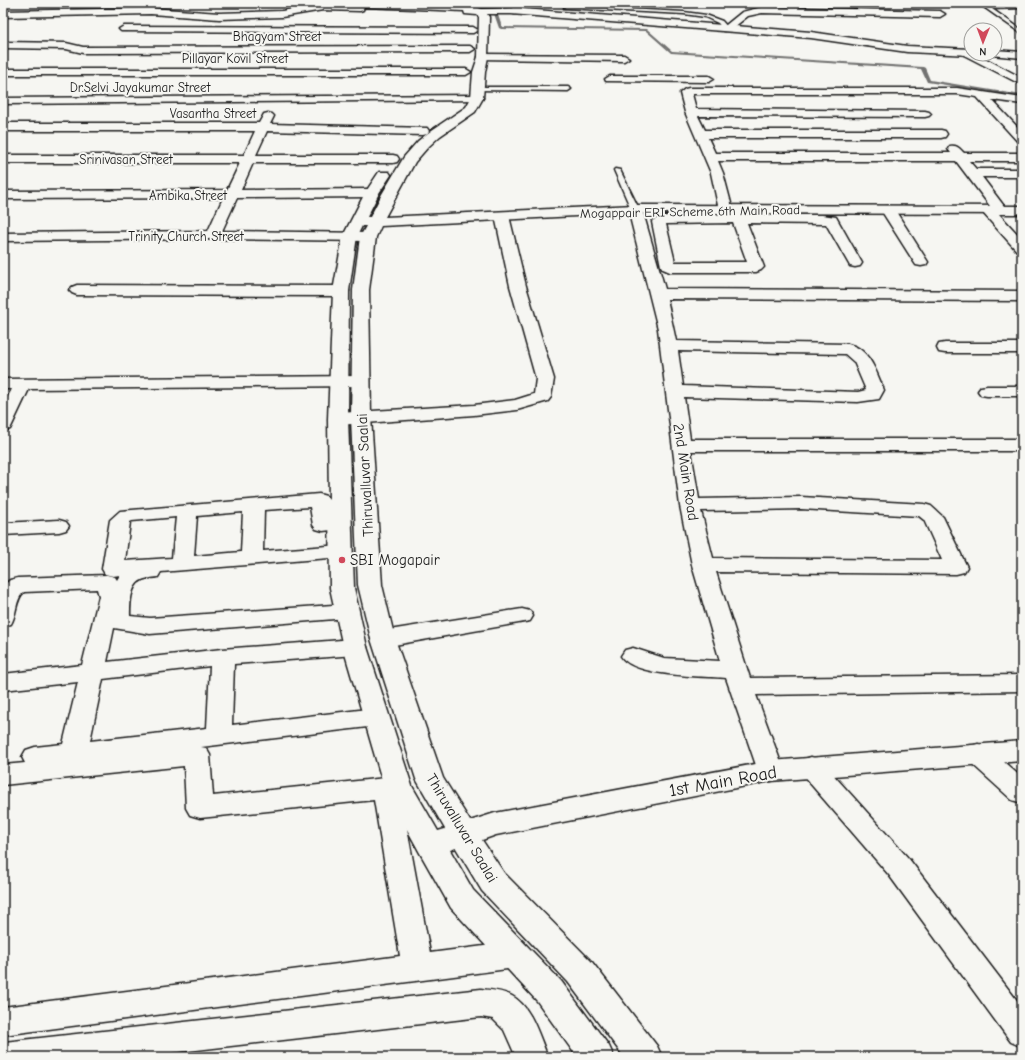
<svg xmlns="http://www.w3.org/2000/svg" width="1025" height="1060" viewBox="0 0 1025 1060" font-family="'Comic Neue',sans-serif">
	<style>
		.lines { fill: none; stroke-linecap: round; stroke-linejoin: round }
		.stream { fill: #727271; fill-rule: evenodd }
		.lane-casing { stroke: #1c1c1c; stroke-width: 3 }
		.street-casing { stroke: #1c1c1c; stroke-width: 3 }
		.secondary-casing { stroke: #1c1c1c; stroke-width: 3 }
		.lane { fill: #f6f6f2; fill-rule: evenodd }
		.street { fill: #f6f6f2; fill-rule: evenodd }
		.secondary { fill: #f6f6f2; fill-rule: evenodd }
		.poi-dot { fill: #d1495b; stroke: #f6f6f2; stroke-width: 1.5 }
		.labels { text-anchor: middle; stroke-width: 4; stroke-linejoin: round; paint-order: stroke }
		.far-street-label { font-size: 13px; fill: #1c1c1c; stroke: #f6f6f2 }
		.street-label { font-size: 15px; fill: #1c1c1c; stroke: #f6f6f2 }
		.poi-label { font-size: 15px; fill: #1c1c1c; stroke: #f6f6f2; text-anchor: start }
		.near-street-label { font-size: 18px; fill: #1c1c1c; stroke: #f6f6f2 }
	</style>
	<rect width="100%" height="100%" fill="#f6f6f2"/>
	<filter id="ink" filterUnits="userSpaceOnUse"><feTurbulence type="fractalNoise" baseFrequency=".025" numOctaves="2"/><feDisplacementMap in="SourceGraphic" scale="8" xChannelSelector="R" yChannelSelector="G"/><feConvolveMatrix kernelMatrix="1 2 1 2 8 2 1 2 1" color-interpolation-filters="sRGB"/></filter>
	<g filter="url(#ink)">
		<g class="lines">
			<path class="stream" d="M478 3H484L495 6 502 27 647 29 672 51 923 67 925 68 930 80 1022 95V97L927 82 921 69 671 53 646 31 501 29 499 28 492 8Z"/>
			<g class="lane-casing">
				<g id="lane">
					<path d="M978 3H983L988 7 1022 6V8L992 9 1022 30V34Z"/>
					<path d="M566 6 684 12 706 15 722 21 729 29 724 30 718 23 705 17 684 14 564 8Z"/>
					<path d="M476 87H568L571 89 568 91 478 90 475 88Z"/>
					<path d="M615 169 620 170 639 209 638 211H635L631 209 614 170Z"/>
				</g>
			</g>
			<g class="street-casing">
				<g id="street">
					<path d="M514 3H524L520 14H514L512 12Z"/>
					<path d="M762 7 940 11 945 14 940 17 762 13 748 16 729 31H723L721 29 742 12Z"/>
					<path d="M124 26 473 27 478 30 473 33 121 31 119 29Z"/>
					<path d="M3 42 66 43 83 47 470 46 475 49 470 52 83 53 66 49 3 48Z"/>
					<path d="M966 49 971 51V54H977L1022 78V85L962 54 961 52 962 50Z"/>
					<path d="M483 54 624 55 629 58 624 61 479 59 478 57 479 55Z"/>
					<path d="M3 69H466L471 72 466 75H3Z"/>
					<path d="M610 76H709L714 79 709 82 606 81 605 79Z"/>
					<path d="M689 88H957L1022 98V104L992 100 1022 132V143L1018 142 977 97 957 94H692L696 109 925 111 929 112 931 114 929 116 925 117 698 116 705 130H941L945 131 947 134 945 137 941 138H708L715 153H951L948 149 950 146C957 145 959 148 964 153H1022V161H969L976 169H1022V177H982L1007 210 1005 213 999 214 1022 239V252L1017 251 983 213 981 210 983 207 990 206 956 161H718L723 173 732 207H740L744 215H822L836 217 862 263 860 266 855 267 850 266 826 224 747 223 764 267 761 270 756 272H670L663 269 661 266 652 222C660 211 715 215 730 215L729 213H721L719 210 711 173 685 112 680 93 685 89ZM733 223 747 262H675L666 224Z"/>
					<path d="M477 95 483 98 481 100 3 104V98Z"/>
					<path d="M268 113 272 114 274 116 270 124 427 128 429 131 427 134 423 135 267 131 256 155H393L397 156 399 159 397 162 393 163H253L241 190 372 189 377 190 379 193 377 196 372 197 237 198 222 231 368 233 373 234 375 237 373 240 368 241 213 239 3 241V233L208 231 223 198 3 199V191L227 190 240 163H3V155H244L255 131H3V123H259L264 114Z"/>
					<path d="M635 205 640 206 642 209 665 289 1022 291V301L667 299 676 341 848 344C870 349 876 372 884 390L879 399 858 402 684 397 690 439H1022V451H691L699 499 801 497 924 504 931 506 943 517 967 567 964 572 956 574 716 572 750 678 1022 675V691L756 695 784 771 780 778 771 781 762 778 758 771 726 678C702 676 634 677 621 656L625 650 633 648 664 658 720 661 692 565 680 506 658 329 628 209 630 206ZM678 351 845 354 854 362 866 390 858 392 683 386ZM801 509 919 516 924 520 942 560 713 558 701 511Z"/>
					<path d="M888 206 893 207 928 262 926 265 921 266 916 265 914 262 881 210 883 207Z"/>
					<path d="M502 212 507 213 509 216 526 286 554 379 551 397 548 401 517 410 474 415 338 425 331 423 329 419 331 415 338 413 474 405 515 400 534 394 536 379 510 286 495 216 497 213Z"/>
					<path d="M77 285 341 286 347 288 349 291 347 294 341 296 77 295 72 293 69 290 72 287Z"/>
					<path d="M945 343H1022V353H945L939 352 937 348 939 344Z"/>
					<path d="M361 376 367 377 370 381 367 385 361 386 29 389 12 425 10 429 3 431V406L12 389H3V379Z"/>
					<path d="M987 386H1022V396H987L981 395 978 391 981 387Z"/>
					<path d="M319 494 326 496 329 500 332 518H341L348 520 351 524 348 528 323 531 316 529 313 525 310 507 264 510 263 551 341 545 349 546 352 551 349 556 341 557 161 572 158 577C153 578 146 578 142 580 130 585 130 605 130 616L150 618 347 604 355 606 358 611 355 616 347 618 150 634 114 628 107 662 222 649 355 639 363 641 367 647 363 653 355 655 234 664 232 725 376 708 385 711 389 717 385 723 376 726 201 747 206 748 210 755 213 796 386 778 398 777 407 780 411 787 407 794 401 796 430 953 515 942 526 946 530 955 526 964 515 968 3 1035V1007L400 956 374 800 200 818 190 815 186 808 184 766 3 785V765L25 763 22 757 26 750 35 747 63 744 78 682 3 690V674L82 665 99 596 97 589 24 592C15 599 17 615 11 624L3 626V586L10 580 18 578 107 575 115 577 117 580 120 575 113 576 105 574 102 569 110 520 120 511ZM243 512 241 552 194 556 197 516ZM176 517 172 558 125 561 130 522 132 521ZM210 666 207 728 90 741 103 679Z"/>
					<path d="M59 520 66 522 69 526 66 530 59 532 3 535V523Z"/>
					<path d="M522 609 530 611 533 616 530 621 383 647 375 644 371 639 375 634 383 631Z"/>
					<path d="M978 744 987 747 1022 778V803L1012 800 969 761 965 754 969 747Z"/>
					<path d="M811 757 820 760 909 859 1022 1007V1047L1011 1042 889 875 802 774 798 767 802 760Z"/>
					<path d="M481 989C491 990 503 991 512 996 532 1007 539 1037 548 1057H516L504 1030 493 1019 481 1017 136 1057H3L4 1042Z"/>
				</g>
			</g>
			<g class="secondary-casing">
				<g id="secondary">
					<path d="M312 3H336L341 5 340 3H415L468 5 482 9 511 8 811 32 907 46 971 49V54H975L971 55 907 52 811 38 511 14H487L489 17 488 57 485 72 483 98 475 112 440 136 428 147 415 162 385 217 635 205 1022 206V214L635 213 381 226 376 237 369 290 371 417 382 585 395 639 443 778 470 821 495 813 771 761 1022 741V761L771 781 496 835 482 840 504 873 592 962 657 1046 662 1057H624L568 982 482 891 456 848 450 850 473 890 561 981 609 1046 614 1057H577L537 1001 451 908 420 853 384 787 343 647 330 588 328 419 333 291 343 236 365 193 379 172H389L391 175 379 193 367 217H370L382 194 404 157 418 141 432 130 466 107 471 98 473 72 478 57 479 17 477 15 465 14 464 11 364 7 363 10 360 11 323 10 282 17 219 19 151 14 3 17V11L151 8 219 13 282 11 314 5ZM362 226H366L360 237 353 290 351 417 358 585 371 639 416 779 445 829 438 831 412 786 367 647 354 588 348 419 349 291 357 236Z"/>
					<path d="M995 50 1022 52V58L991 55 990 54H995Z"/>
				</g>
			</g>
			<use href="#lane" class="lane"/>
			<use href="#street" class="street"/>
			<use href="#secondary" class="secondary"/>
		</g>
	</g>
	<circle class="poi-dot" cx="342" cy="560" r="4"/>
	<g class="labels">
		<g class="far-street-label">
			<text x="277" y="41">Bhagyam Street</text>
			<text x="235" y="63">Pillayar Kovil Street</text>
			<text x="140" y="92">Dr.Selvi Jayakumar Street</text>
			<text x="213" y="118">Vasantha Street</text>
			<text x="126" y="164">Srinivasan Street</text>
			<text x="188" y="200">Ambika Street</text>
			<text transform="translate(690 211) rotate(-1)" y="5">Mogappair ERI Scheme 6th Main Road</text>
			<text x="186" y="241">Trinity Church Street</text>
		</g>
		<g class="street-label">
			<text transform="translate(686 472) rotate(81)" y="5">2nd Main Road</text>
			<text transform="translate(365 475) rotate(-93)" y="5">Thiruvalluvar Saalai</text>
			<text transform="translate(462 828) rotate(59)" y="5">Thiruvalluvar Saalai</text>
		</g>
		<g class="poi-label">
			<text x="350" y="565">SBI Mogapair</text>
		</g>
		<g class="near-street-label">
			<text transform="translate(723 781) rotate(-10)" y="6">1st Main Road</text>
		</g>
	</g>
	<rect width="1025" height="1060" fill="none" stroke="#f6f6f2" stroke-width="16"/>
	<rect x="8" y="8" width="1009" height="1044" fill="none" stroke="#1c1c1c" stroke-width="1.5" filter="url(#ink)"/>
	<g transform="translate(983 42) rotate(181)"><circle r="19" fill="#f6f6f2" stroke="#9f9f9c"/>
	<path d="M0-3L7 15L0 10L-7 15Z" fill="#d1495b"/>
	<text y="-6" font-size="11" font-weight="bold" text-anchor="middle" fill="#1c1c1c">N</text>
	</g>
</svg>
